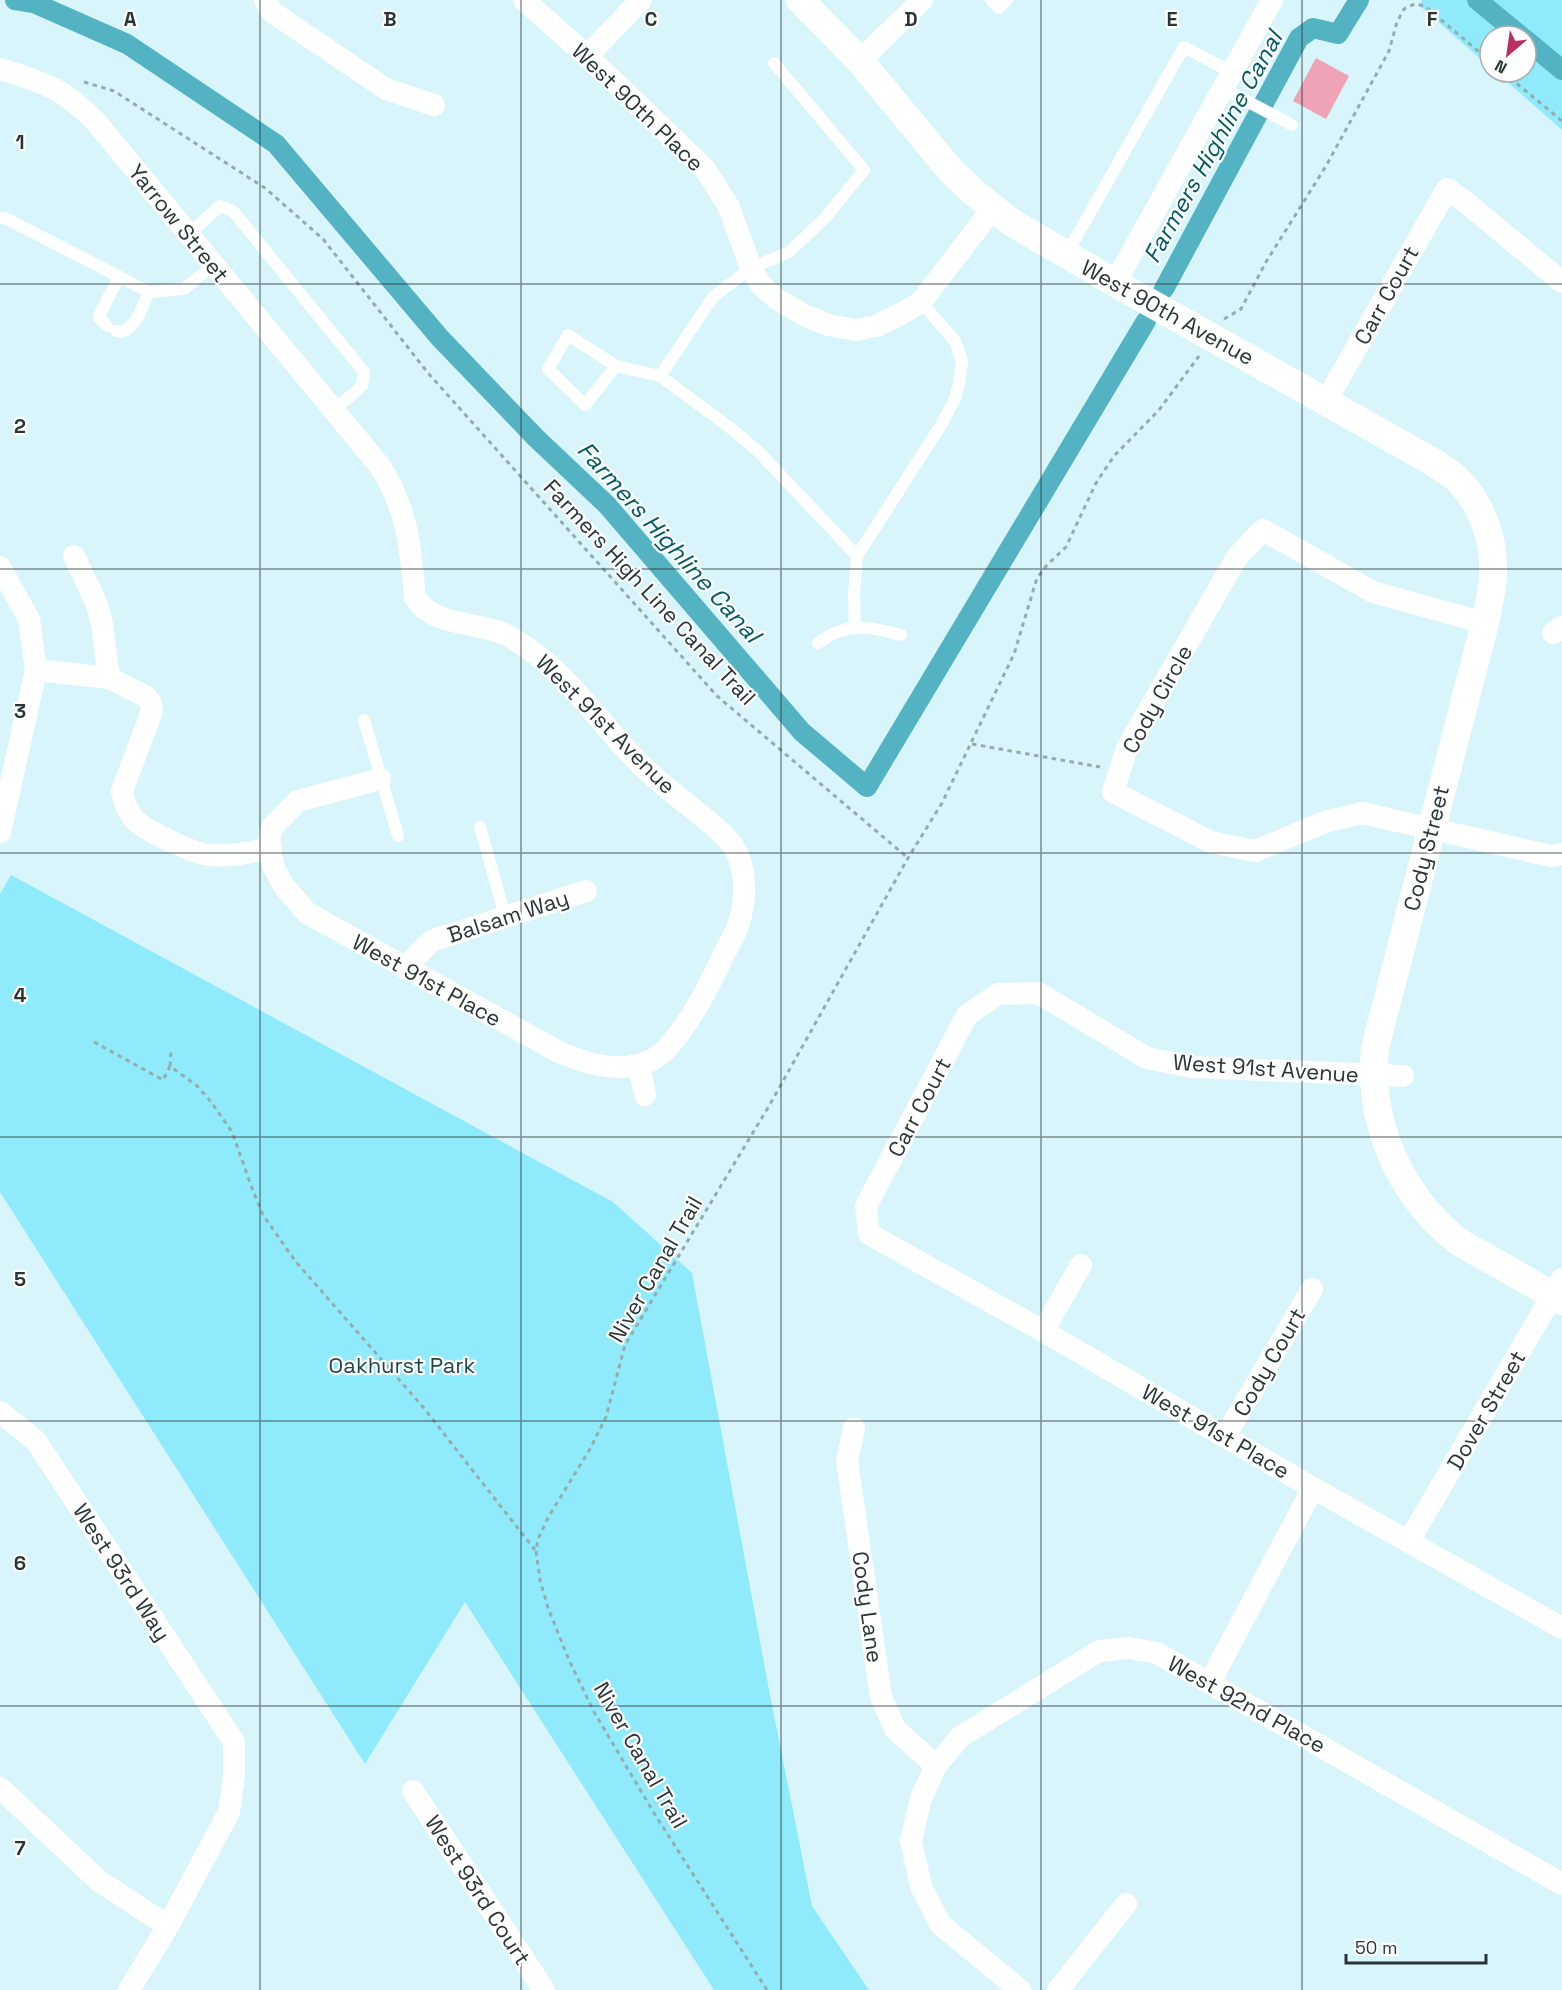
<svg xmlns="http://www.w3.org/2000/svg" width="1562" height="1990" viewBox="0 0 1562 1990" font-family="'Space Grotesk',sans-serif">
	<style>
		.green { fill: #8febfb }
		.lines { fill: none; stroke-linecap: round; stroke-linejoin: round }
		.canal { stroke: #53b3c2; stroke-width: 20 }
		.building { fill: #eea3b6 }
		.path { stroke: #95acaf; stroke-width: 3; stroke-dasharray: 4.5 4.5; stroke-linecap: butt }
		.service { stroke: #fff; stroke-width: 12 }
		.minor { stroke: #fff; stroke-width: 22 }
		.tertiary { stroke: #fff; stroke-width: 28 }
		.grid { fill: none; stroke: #293436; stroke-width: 1.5; stroke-opacity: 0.55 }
		.labels { text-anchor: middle; stroke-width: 4.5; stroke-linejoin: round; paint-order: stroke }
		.street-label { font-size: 22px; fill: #293436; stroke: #fff }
		.park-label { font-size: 22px; fill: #1c474e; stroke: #fff }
		.water-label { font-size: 24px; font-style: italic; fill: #015965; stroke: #fff }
		.grid-label { font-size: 20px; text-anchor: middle; font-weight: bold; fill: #293436; stroke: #fff; stroke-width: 4.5; stroke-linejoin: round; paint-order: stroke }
	</style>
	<rect width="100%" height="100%" fill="#d7f5fa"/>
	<g class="green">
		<path d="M1422 0H1562V130L1496 72H1526V36H1490V67L1420 6Z"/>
		<path d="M11 875 613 1202 692 1273 769 1690 812 1906 869 1990H714L465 1602 365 1764 0 1192V894Z"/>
	</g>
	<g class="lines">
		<g class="canal">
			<path d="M15 0 34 3 127 44 276 144 440 338 536 438 607 505 802 732 867 787 1146 321"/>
			<path d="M1477 0 1521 36"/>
			<path d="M1526 40 1562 70"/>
			<path d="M1164 289 1299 38 1313 28 1338 34 1359 0"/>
		</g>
	</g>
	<path class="building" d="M1316 58 1349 76 1326 119 1293 101Z"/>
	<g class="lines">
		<g class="path">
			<path d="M1503 72 1562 121"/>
			<path d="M84 82 114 91 265 188 323 239 428 373 717 696 908 858"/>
			<path d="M1224 319 1241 309 1266 262 1326 166 1389 51 1397 22 1404 9 1412 5 1418 4 1427 8 1490 61"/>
			<path d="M972 744 1100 767"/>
			<path d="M94 1042 163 1080 170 1066 197 1086 212 1103 232 1132 253 1191 263 1215 296 1262 423 1407 535 1550"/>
			<path d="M170 1066 171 1051"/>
			<path d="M767 1990 654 1813 594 1712 569 1660 548 1608 540 1580 536 1551 538 1539 549 1516 590 1449 606 1417 625 1345 769 1106 908 858 942 803 1014 654 1037 578 1047 565 1066 547 1096 483 1114 456 1159 410 1199 356"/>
		</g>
		<g class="service">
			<path d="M991 0 999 8 1007 0"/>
			<path d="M1224 89 1292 125"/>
			<path d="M0 218H5L149 292 184 289 213 265"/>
			<path d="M188 235 220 206 233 211 364 372 362 386 334 410"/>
			<path d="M1066 255 1184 47 1233 73"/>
			<path d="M107 326 99 318 100 314 119 277"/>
			<path d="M116 331C135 335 142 306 149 292"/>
			<path d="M616 366 585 405 548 369 568 335 616 366 660 376 729 427 759 452 857 556"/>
			<path d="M660 376 713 297 751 268 789 252 825 218 864 170 774 63"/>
			<path d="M855 627 854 595 857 556 941 425 954 401 959 384 962 361 955 341 921 302"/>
			<path d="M818 643C846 622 869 626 901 635"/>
			<path d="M364 720 398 836"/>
			<path d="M480 827 505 916"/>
		</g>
		<g class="minor">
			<path d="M265 0 272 12 386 89 434 105"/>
			<path d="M524 0 587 56 705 169 729 207 751 268 761 285 777 299 804 315 828 325 856 330 876 326 899 315 921 302 993 208"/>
			<path d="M587 56 641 0"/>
			<path d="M860 61 922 0"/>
			<path d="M0 69C45 83 63 88 96 122L379 465C407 506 411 549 415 598 435 629 482 620 512 638 564 668 597 720 638 762 656 780 677 796 697 812 709 822 724 833 733 846 747 868 747 900 738 925 735 935 729 944 724 954 709 986 692 1020 668 1047 640 1079 594 1067 559 1052L307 913 284 886 273 866 269 839 273 826 298 801 380 779"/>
			<path d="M1115 283 1272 0"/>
			<path d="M1326 401 1447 189 1463 200 1562 282"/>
			<path d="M74 556 96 602 102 624 109 678"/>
			<path d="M0 567 29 619 36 670 0 832"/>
			<path d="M1485 623 1373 592 1263 530 1237 557 1127 748 1113 792 1211 842 1255 851 1325 822 1362 813 1551 856 1562 854"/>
			<path d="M1553 633 1562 627"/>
			<path d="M36 670 109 678 145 696 151 703 152 711 122 791C124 803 129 815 138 823 151 833 194 854 210 855 230 857 250 852 270 849"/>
			<path d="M405 968 431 941 586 891"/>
			<path d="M639 1065 645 1095"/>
			<path d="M1403 1076 1192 1067 1147 1058 1038 993 998 994 967 1015 866 1206 869 1234 1043 1331 1313 1488 1562 1628"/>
			<path d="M1043 1331 1081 1265"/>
			<path d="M0 1412 36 1441 234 1742V1776L229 1812 168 1926 129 1990"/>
			<path d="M854 1428 847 1461 881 1697 895 1729 936 1766"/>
			<path d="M1226 1435 1312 1289"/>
			<path d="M1409 1541 1562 1279"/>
			<path d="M1210 1682 1313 1488"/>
			<path d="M0 1788 99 1881 168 1926"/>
			<path d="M413 1791 544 1990"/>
			<path d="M1020 1990 941 1925 921 1887 911 1841 921 1798 936 1766 960 1737 1099 1651 1129 1648 1157 1653 1562 1884"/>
			<path d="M1058 1990 1126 1904"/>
		</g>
		<path class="tertiary" d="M800 0 860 61 951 171 972 191 1011 222 1115 283 1433 462C1440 467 1449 472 1456 478 1482 503 1495 541 1493 577 1492 592 1488 608 1485 623L1375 1048C1368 1121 1398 1192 1455 1239 1465 1247 1479 1253 1491 1260 1514 1273 1538 1287 1562 1301"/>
	</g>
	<path class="grid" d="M260 0V1990M521 0V1990M781 0V1990M1041 0V1990M1302 0V1990M0 284H1562M0 569H1562M0 853H1562M0 1137H1562M0 1421H1562M0 1706H1562"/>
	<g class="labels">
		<g class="street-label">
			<text transform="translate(638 107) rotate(44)" y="8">West 90th Place</text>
			<text transform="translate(179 223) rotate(51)" y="8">Yarrow Street</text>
			<text transform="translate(1386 295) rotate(-61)" y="8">Carr Court</text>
			<text transform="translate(1168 312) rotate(29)" y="8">West 90th Avenue</text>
			<text transform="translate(650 592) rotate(47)" y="8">Farmers High Line Canal Trail</text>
			<text transform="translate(1157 699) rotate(-61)" y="8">Cody Circle</text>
			<text transform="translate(606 724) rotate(45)" y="8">West 91st Avenue</text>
			<text transform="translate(1426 848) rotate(-76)" y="8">Cody Street</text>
			<text transform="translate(508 916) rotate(-18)" y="8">Balsam Way</text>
			<text transform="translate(427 980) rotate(29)" y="8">West 91st Place</text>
			<text transform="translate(1266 1068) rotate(4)" y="8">West 91st Avenue</text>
			<text transform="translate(919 1107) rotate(-62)" y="8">Carr Court</text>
			<text transform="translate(655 1269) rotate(-60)" y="8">Niver Canal Trail</text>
			<text transform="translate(1269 1362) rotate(-60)" y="8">Cody Court</text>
			<text transform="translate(1486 1410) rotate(-60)" y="8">Dover Street</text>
			<text transform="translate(1216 1431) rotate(30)" y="8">West 91st Place</text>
			<text transform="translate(122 1572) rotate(57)" y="8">West 93rd Way</text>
			<text transform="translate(868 1607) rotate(82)" y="8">Cody Lane</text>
			<text transform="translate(1247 1704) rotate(29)" y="8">West 92nd Place</text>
			<text transform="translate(641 1755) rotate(60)" y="8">Niver Canal Trail</text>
			<text transform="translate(478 1890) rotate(57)" y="8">West 93rd Court</text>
		</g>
		<g class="park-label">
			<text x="402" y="1373">Oakhurst Park</text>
		</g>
		<g class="water-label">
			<text transform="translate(1213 147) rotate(-61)" y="8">Farmers Highline Canal</text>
			<text transform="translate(669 542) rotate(48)" y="8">Farmers Highline Canal</text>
		</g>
	</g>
	<g class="grid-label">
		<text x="130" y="26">A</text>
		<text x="390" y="26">B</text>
		<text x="651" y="26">C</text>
		<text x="911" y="26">D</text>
		<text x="1172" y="26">E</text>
		<text x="1432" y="26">F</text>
		<text x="20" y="149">1</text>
		<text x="20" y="433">2</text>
		<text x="20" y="718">3</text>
		<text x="20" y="1002">4</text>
		<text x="20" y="1286">5</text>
		<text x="20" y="1570">6</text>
		<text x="20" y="1855">7</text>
	</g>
	<g transform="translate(1508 54) rotate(209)"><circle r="28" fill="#ffffff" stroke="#a9aeaf" stroke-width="1.5"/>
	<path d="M0-4.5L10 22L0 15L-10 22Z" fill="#bb2e64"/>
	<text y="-9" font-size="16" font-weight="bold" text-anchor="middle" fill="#293436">N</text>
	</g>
	<path d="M1346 1954v9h140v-9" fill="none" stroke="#293436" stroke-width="3"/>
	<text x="1355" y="1954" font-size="18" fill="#293436" stroke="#ffffff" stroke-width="4.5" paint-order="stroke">50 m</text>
</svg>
